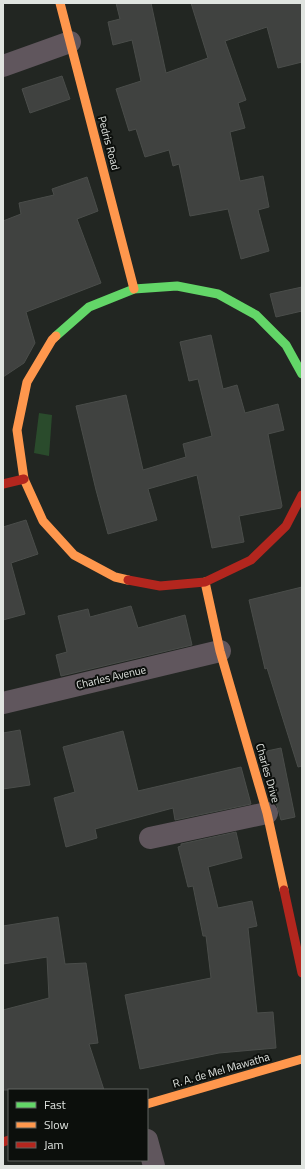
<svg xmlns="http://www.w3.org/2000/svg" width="305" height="1169" viewBox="0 0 305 1169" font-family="'Titillium Web',sans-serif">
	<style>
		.water { fill: #2a4b2c }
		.building { fill: #404240; stroke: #4a4d4a }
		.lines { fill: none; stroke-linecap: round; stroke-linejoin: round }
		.street { stroke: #60565d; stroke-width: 22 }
		.fast { stroke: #63d668; stroke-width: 9 }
		.slow { stroke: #ff974d; stroke-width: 9 }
		.jam { stroke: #b3261e; stroke-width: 9 }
		.labels { text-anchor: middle; stroke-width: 4; stroke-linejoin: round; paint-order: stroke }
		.street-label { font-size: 11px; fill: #e0e4e0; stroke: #0c0f0c }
	</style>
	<rect width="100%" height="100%" fill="#222622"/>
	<path class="water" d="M39 413 52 415 49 456 34 453Z"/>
	<g class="building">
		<path d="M116 3H151L166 73 208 58 191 3H302V62L278 68 267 27 225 41 246 100 238 103 245 128 230 132 240 181 263 176 269 207 258 210 269 251 241 259 228 209 190 216 179 164 173 166 169 150 145 157 136 129 129 131 116 89 141 81 132 40 113 45 108 22 120 19Z"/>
		<path d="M62 76 70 99 30 113 22 89Z"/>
		<path d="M87 177 98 211 77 219 101 283 26 312 35 343 24 363 3 377V221L21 214 19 203 54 195 52 189Z"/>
		<path d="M302 287V311L276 317 270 294Z"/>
		<path d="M211 335 223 389 237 385 245 413 278 404 284 430 268 434 282 506 281 508 239 516 244 542 212 548 197 475 148 489 157 520 108 534 96 490 76 406 126 395 143 470 186 457 183 444 212 436 198 379 189 381 180 342Z"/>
		<path d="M26 520 38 554 11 563 25 614 3 620V527Z"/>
		<path d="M302 587V766L298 767 267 668 265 669 249 600Z"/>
		<path d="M131 606 138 628 185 615 192 645 61 676 56 655 67 652 58 616 88 609 90 617Z"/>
		<path d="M20 730 30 785 3 789V733Z"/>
		<path d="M123 731 138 791 241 767 251 804 175 820 173 808 95 829 97 838 66 847 54 798 75 792 63 747Z"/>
		<path d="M281 748 295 817 281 820 262 752Z"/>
		<path d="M236 832 242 858 208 867 218 908 252 901 257 926 248 928 257 1013 273 1012 276 1048 219 1053 140 1069 125 995 211 978 206 936H203L193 886 188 887 178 847 181 846V844Z"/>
		<path d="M58 917 65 964 86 963 98 1043 89 1044 104 1090H3V1010L49 998 47 957 3 964V926Z"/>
	</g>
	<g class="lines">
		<g class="street">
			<path d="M3 66 70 42"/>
			<path d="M3 703 220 651"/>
			<path d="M150 838 267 813"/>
			<path d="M147 1140 154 1166"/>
		</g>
		<path class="fast" d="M56 336 89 307 134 289 177 286 218 294 256 315 286 345 302 374"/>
		<g class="slow">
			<path d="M60 3 134 289"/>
			<path d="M56 336 52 340 27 382 17 430 24 479 43 521 74 555 115 577 128 580"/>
			<path d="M205 582 220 651 267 813 284 890"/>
			<path d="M147 1104 302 1059"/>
		</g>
		<g class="jam">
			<path d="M3 484 24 479"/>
			<path d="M128 580 160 586 205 582 251 560 286 526 302 495"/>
			<path d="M284 890 302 973"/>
			<path d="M3 1142 9 1140"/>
		</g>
	</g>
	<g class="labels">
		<g class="street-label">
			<text transform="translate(109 143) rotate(75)" y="4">Pedris Road</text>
			<text transform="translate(111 677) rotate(-13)" y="4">Charles Avenue</text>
			<text transform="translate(268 773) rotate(74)" y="4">Charles Drive</text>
			<text transform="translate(221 1070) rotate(-16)" y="4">R. A. de Mel Mawatha</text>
		</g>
	</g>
	<rect width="305" height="1169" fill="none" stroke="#e0e4e0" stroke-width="8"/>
	<rect x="8" y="1089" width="140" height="72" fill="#0c0f0c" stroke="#616461"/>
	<rect x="16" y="1102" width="20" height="6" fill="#63d668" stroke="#616461"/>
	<text x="44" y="1109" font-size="12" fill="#e0e4e0">Fast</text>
	<rect x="16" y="1122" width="20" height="6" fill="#ff974d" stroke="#616461"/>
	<text x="44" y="1129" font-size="12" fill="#e0e4e0">Slow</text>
	<rect x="16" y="1142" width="20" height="6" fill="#b3261e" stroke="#616461"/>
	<text x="44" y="1149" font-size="12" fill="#e0e4e0">Jam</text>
</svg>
